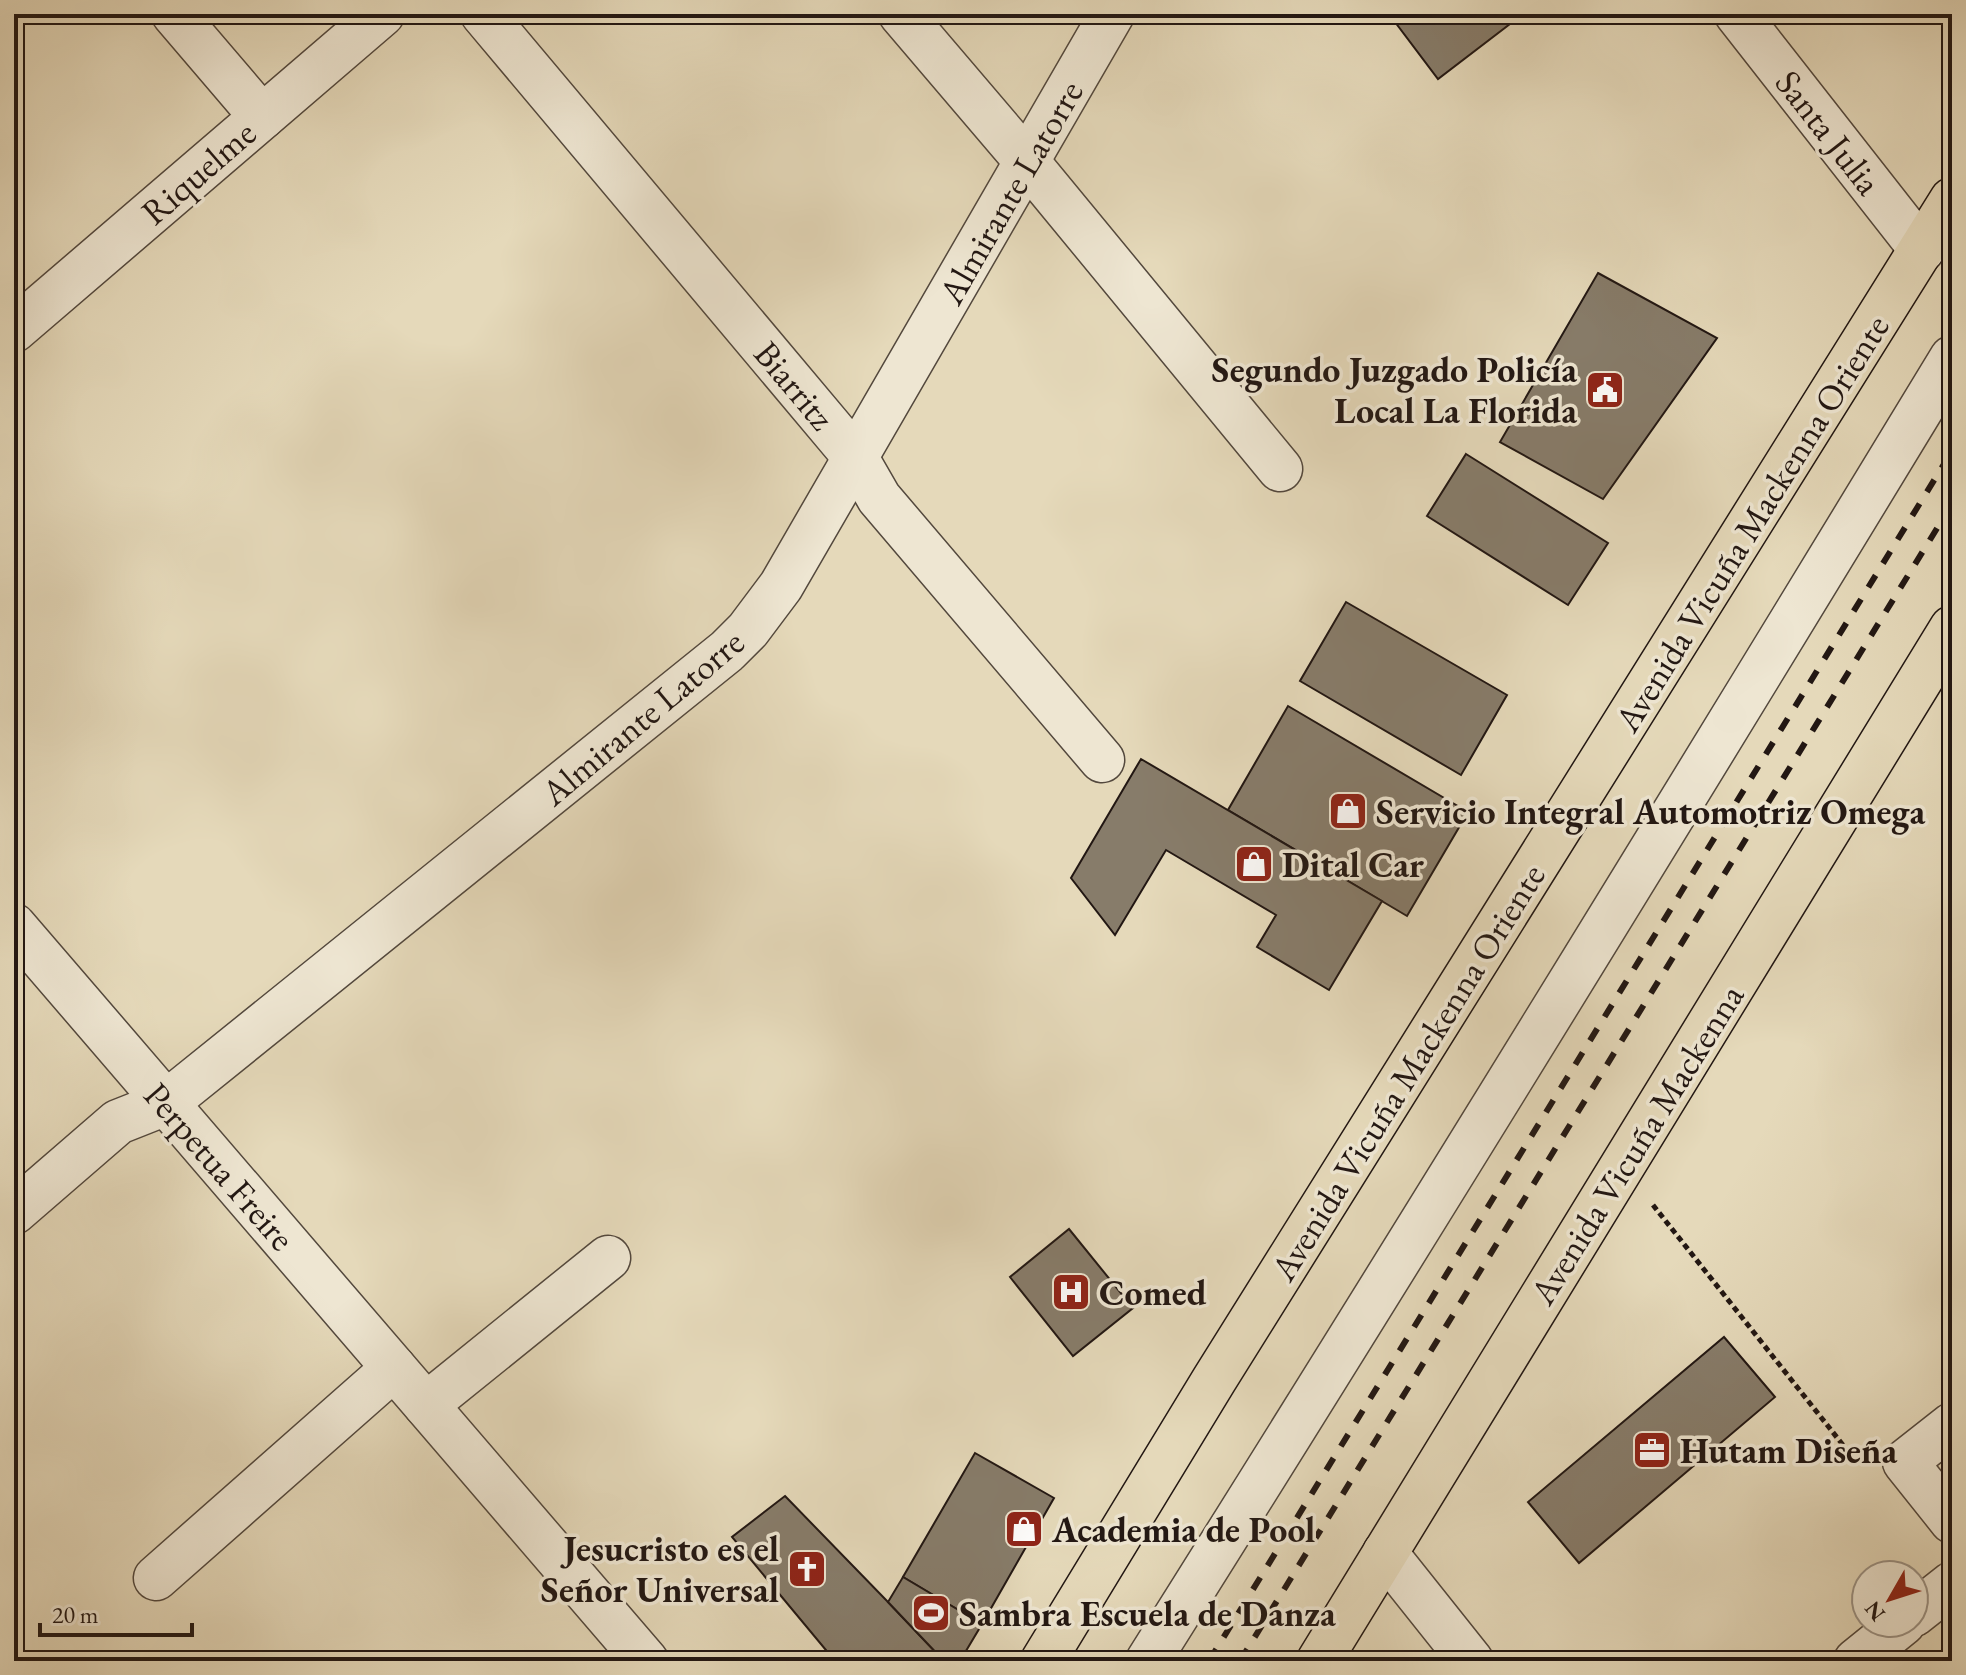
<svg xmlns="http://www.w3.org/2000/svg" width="1966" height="1675" viewBox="0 0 1966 1675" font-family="'EB Garamond',serif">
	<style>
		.building { fill: #877c6a; stroke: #221713; stroke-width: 2 }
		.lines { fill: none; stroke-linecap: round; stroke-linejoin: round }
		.minor-casing { stroke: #53483d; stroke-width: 47 }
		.major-casing { stroke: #221713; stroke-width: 47 }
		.path { stroke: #221713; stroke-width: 5; stroke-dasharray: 6 4; stroke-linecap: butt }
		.minor { stroke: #eee6d2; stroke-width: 44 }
		.major { stroke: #e5d9ba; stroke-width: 44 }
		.rail { stroke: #221713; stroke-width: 6; stroke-dasharray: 14 14; stroke-linecap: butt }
		.labels { text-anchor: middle; stroke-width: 7; stroke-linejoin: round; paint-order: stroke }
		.street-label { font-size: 36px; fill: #221713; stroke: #eee6d2 }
		.poi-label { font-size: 36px; font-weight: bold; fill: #221713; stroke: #eee6d2; text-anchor: start }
	</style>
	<rect width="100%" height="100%" fill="#e5d9ba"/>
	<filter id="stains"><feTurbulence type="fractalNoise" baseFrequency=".0025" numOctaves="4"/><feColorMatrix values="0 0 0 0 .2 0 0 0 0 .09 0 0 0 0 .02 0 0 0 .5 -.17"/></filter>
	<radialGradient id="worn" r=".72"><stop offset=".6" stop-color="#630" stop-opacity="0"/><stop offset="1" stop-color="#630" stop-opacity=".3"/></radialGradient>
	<g class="building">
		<path d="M1389 14H1523L1438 79Z"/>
		<path d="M1598 273 1717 338 1603 499 1500 442Z"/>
		<path d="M1466 454 1608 543 1568 605 1427 516Z"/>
		<path d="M1346 602 1507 695 1461 775 1300 681Z"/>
		<path d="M1288 706 1468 812 1407 916 1228 810Z"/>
		<path d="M1141 759 1382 901 1329 990 1257 947 1276 915 1166 850 1115 935 1071 878Z"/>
		<path d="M1069 1229 1133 1308 1073 1356 1010 1277Z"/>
		<path d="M1724 1337 1775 1397 1579 1563 1528 1502Z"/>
		<path d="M975 1453 1054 1498 982 1624 903 1577Z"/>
		<path d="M785 1496 888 1602 944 1661H835L732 1537Z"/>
		<path d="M903 1577 982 1624 960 1661H944L888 1602Z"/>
	</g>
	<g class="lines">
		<g class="minor-casing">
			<g id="minor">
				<path d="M174 14 262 117"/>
				<path d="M483 14 856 458 879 498 1102 760"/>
				<path d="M901 14 1028 163 1280 469"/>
				<path d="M1737 14 1922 250"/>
				<path d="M14 330 382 14"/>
				<path d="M14 926 646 1661"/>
				<path d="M14 1212 118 1122 166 1103 727 651 748 630 781 586 1112 14"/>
				<path d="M426 1405 608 1258"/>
				<path d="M1952 1425 1905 1462 1952 1521"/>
				<path d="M1385 1553 1471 1661"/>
				<path d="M156 1578 394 1368"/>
				<path d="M1914 1614 1952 1584"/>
				<path d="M1148 1661C1420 1229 1687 794 1952 358"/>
				<path d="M1856 1661 1903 1623"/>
			</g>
		</g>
		<g class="major-casing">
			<g id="major">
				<path d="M1043 1661 1214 1380 1952 200"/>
				<path d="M1319 1661 1952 628"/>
			</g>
		</g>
		<path class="path" d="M1653 1205 1858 1464"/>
		<use href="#minor" class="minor"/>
		<use href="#major" class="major"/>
		<g class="rail">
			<path d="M1209 1661 1952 451"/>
			<path d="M1240 1661 1952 504"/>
		</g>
	</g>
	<defs>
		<g id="civic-square" transform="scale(2)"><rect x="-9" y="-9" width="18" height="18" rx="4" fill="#8f2418" stroke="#eee6d2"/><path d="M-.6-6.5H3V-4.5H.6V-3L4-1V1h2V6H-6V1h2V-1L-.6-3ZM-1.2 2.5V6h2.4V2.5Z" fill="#fff"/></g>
		<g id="shop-square" transform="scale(2)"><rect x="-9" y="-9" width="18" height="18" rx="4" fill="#8f2418" stroke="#eee6d2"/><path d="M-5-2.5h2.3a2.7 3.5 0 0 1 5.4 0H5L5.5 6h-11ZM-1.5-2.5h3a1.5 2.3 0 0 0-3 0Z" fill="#fff"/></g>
		<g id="hospital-square" transform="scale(2)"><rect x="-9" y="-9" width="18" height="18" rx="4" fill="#8f2418" stroke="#eee6d2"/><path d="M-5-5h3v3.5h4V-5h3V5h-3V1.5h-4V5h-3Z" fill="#fff"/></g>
		<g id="office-square" transform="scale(2)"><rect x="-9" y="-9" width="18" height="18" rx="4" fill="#8f2418" stroke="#eee6d2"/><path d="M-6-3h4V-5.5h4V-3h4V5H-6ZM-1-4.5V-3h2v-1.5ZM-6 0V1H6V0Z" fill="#fff"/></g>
		<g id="church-square" transform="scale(2)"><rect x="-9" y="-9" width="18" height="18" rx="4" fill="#8f2418" stroke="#eee6d2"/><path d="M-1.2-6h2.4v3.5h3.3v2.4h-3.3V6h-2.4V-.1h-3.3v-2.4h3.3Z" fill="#fff"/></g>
		<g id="stadium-square" transform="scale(2)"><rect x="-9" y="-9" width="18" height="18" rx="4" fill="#8f2418" stroke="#eee6d2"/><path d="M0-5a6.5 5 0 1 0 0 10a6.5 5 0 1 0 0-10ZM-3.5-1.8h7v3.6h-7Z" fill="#fff"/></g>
	</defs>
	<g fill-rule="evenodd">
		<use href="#civic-square" x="1605" y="390"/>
		<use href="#shop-square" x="1348" y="811"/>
		<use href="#shop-square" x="1254" y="864"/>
		<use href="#hospital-square" x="1071" y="1292"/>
		<use href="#office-square" x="1652" y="1450"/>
		<use href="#shop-square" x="1024" y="1529"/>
		<use href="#church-square" x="807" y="1569"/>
		<use href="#stadium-square" x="931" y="1613"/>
	</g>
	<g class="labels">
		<g class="street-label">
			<text transform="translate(1829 132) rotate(52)" y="13">Santa Julia</text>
			<text transform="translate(198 172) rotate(-41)" y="13">Riquelme</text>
			<text transform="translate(1010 192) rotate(-60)" y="13">Almirante Latorre</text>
			<text transform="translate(795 385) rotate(50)" y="13">Biarritz</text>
			<text transform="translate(1751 523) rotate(-58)" y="13">Avenida Vicuña Mackenna Oriente</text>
			<text transform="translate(642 717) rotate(-40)" y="13">Almirante Latorre</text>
			<text transform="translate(1407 1072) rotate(-58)" y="13">Avenida Vicuña Mackenna Oriente</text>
			<text transform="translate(1636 1144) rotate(-58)" y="13">Avenida Vicuña Mackenna</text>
			<text transform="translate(220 1166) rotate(49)" y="13">Perpetua Freire</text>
		</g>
		<g class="poi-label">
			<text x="1577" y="382" text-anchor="end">Segundo Juzgado Policía<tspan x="1577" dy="41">Local La Florida</tspan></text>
			<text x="1376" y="824">Servicio Integral Automotriz Omega</text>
			<text x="1282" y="877">Dital Car</text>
			<text x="1099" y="1305">Comed</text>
			<text x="1680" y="1463">Hutam Diseña</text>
			<text x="1052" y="1542">Academia de Pool</text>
			<text x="779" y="1561" text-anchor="end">Jesucristo es el<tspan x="779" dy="41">Señor Universal</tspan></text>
			<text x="959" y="1626">Sambra Escuela de Danza</text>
		</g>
	</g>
	<rect width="1966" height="1675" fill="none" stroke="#e5d9ba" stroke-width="48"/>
	<rect x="16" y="16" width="1934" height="1643" fill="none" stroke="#221713" stroke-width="4"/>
	<rect x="24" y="24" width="1918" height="1627" fill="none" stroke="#221713" stroke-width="2"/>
	<g transform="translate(1890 1599) rotate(231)"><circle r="38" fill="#eee6d2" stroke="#9c9386" stroke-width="2"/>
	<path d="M0-6L14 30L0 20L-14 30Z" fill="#8f2418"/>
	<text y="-12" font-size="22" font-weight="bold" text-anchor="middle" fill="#221713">N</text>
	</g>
	<path d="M40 1623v12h152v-12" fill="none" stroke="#221713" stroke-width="4"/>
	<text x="52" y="1623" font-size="24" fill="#221713" stroke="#eee6d2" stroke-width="6" paint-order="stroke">20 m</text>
	<rect width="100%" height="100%" filter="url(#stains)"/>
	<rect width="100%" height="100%" fill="url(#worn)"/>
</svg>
